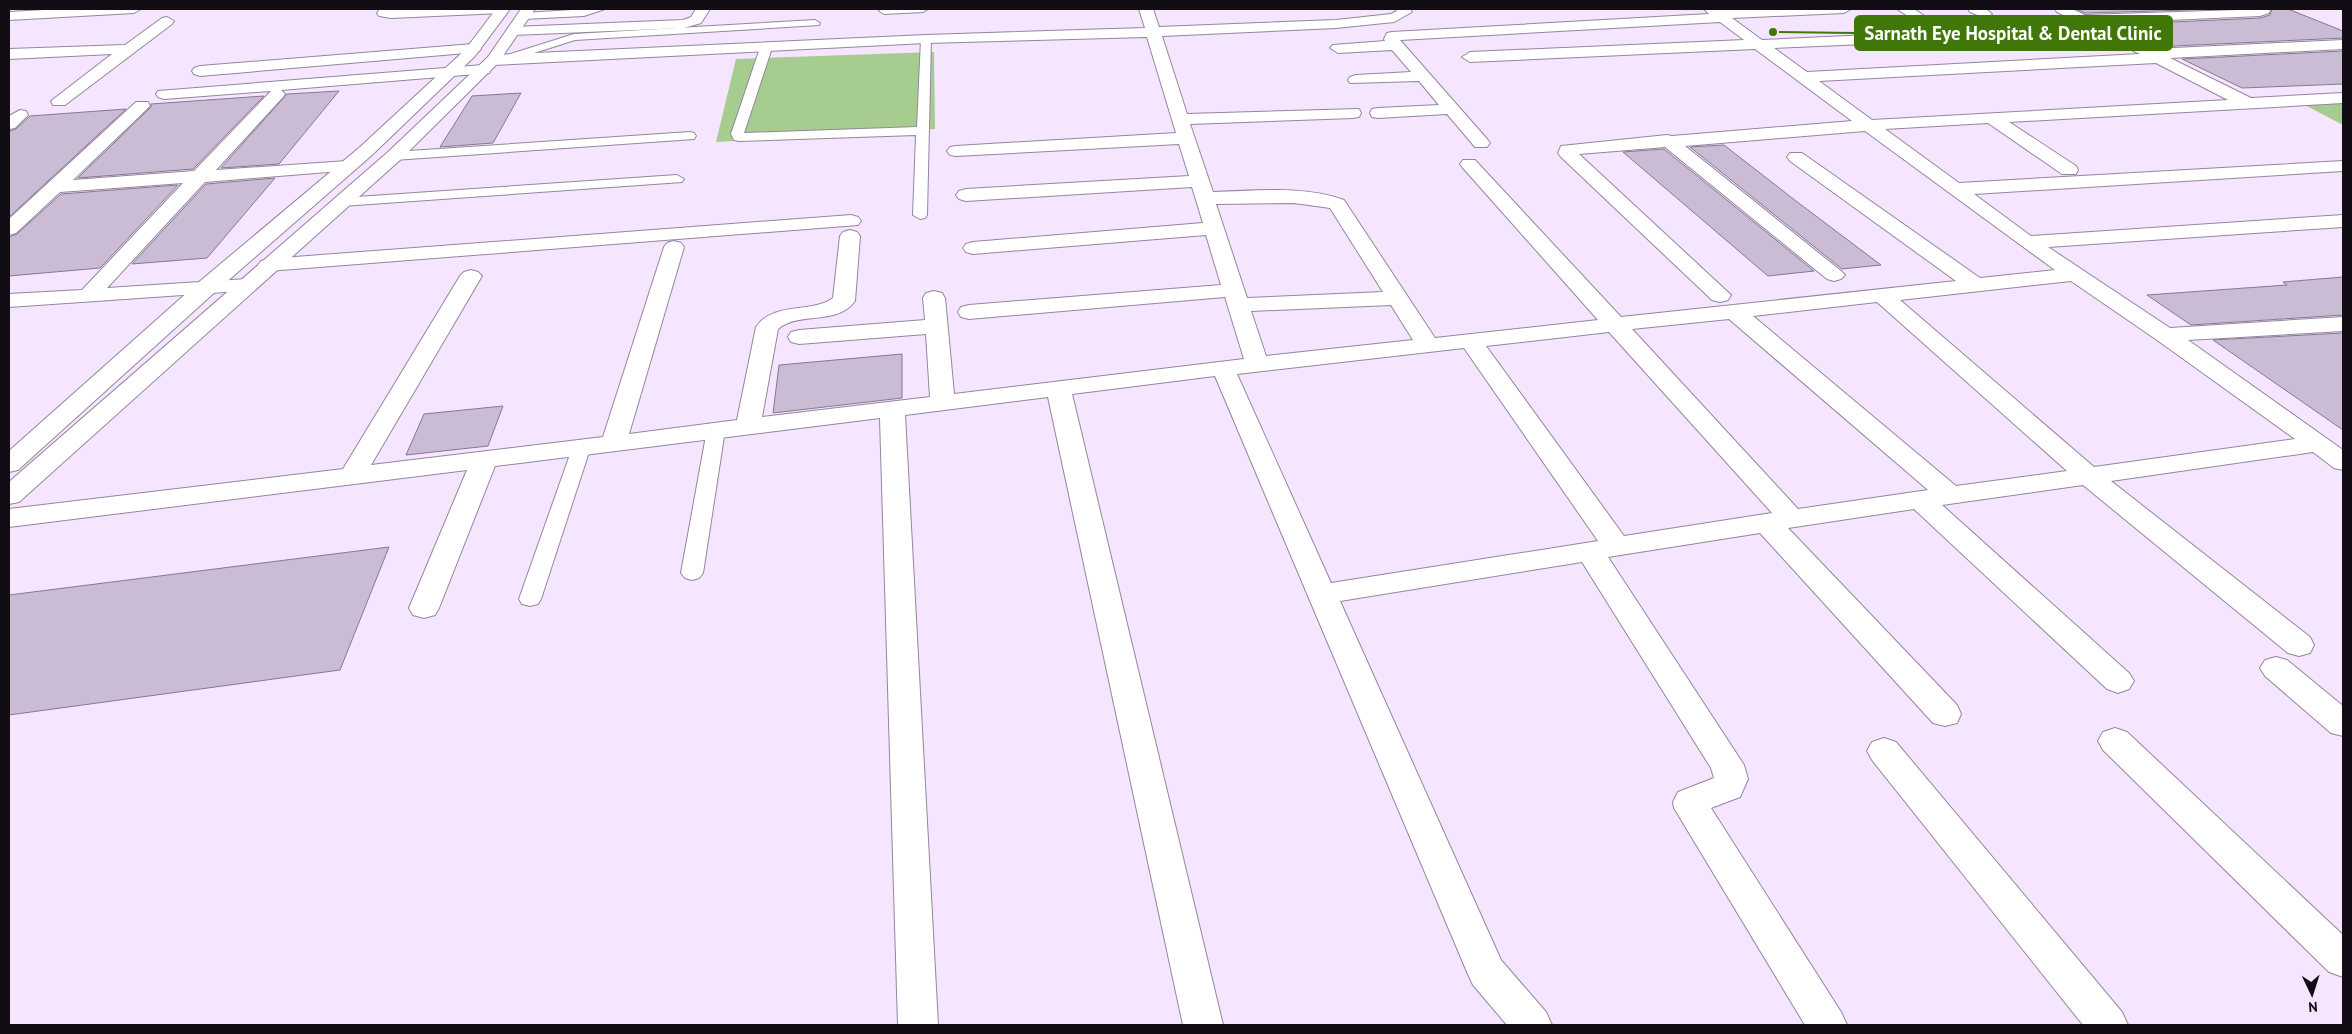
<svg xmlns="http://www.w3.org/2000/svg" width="2352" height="1034" viewBox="0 0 2352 1034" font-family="'PT Sans',sans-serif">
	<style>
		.green { fill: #a6cc90 }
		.building { fill: #cbbcd5; stroke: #87788f }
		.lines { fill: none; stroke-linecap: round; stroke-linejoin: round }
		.service-casing { stroke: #94869d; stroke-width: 2 }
		.minor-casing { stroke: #94869d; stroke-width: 2 }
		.tertiary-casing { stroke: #94869d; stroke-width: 2 }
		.service { fill: #fff; fill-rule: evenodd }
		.minor { fill: #fff; fill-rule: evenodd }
		.tertiary { fill: #fff; fill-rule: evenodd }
		.leader { fill: none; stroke: #407708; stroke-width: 2 }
		.callout-dot { fill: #407708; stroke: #f5e5ff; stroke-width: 2 }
		.callout { fill: #407708; stroke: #407708; stroke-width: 2 }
		.callout-label { font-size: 19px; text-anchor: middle; font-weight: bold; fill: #fff }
	</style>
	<rect width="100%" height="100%" fill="#f5e5ff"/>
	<g class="green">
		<path d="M934 52 935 129 716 142 736 59Z"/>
		<path d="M2343 103V125L2305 105Z"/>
	</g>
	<g class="building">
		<path d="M2076 9H2220L2085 13Z"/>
		<path d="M2272 9H2288L2343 31V38L2153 47 2107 25 2260 18 2270 15Z"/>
		<path d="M2343 51V84L2242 88 2182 59Z"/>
		<path d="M339 91 279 164 221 168 287 94Z"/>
		<path d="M521 93 493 143 440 147 472 96Z"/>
		<path d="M264 96 193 169 78 178 151 107V104Z"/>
		<path d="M126 109 9 217V131L16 129 30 116Z"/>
		<path d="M1724 145 1796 201 1881 265 1842 269 1690 147Z"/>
		<path d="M1664 149 1814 271 1768 276 1623 152Z"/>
		<path d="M275 178 207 258 132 264 206 184Z"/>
		<path d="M178 185 100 268 9 276V237L17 234 61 194Z"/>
		<path d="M2343 277V315L2191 325 2147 295 2287 285 2283 282Z"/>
		<path d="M2343 333V430L2213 340Z"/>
		<path d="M902 354V398L773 413 779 365Z"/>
		<path d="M503 406 488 446 406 455 424 414Z"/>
		<path d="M389 547 340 670 9 715V595Z"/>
	</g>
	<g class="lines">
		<g class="service-casing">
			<g id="service">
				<path d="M589 9H605L584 16 523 19 518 16 523 13Z"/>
				<path d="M881 9H928L923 12 884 14 879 11Z"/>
				<path d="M815 20 820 23 819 25 575 40 506 62 502 63 496 60 498 58 574 34Z"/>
				<path d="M926 36 931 39 927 215 925 218 920 219 913 215 916 135 739 141 734 140 731 134 760 48 766 45 772 48 744 133 917 127 921 39Z"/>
				<path d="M690 132 694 133 696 136 694 139 394 160 387 156 394 152Z"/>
				<path d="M677 175 684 179 682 182 342 206 335 202 342 198Z"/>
				<path d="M716 424 722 426 725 430 703 573 699 578 692 580 685 578 681 573 707 430 710 426Z"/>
				<path d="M582 440 589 442 591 446 541 599 538 604 530 606 522 604 519 599 573 446 575 442Z"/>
			</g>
		</g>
		<g class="minor-casing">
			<g id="minor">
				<path d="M62 9H141L134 13 9 20V12Z"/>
				<path d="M380 9 394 10 509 9 502 13 391 18 379 16 377 13Z"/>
				<path d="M696 9H710L701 23 684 28 513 35 506 31 513 27 683 20 691 17Z"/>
				<path d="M1139 9H1153L1159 27 1336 20 1391 14 1397 11 1396 9H1410L1412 12 1394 22 1336 28 1162 36 1187 114 1359 109 1361 113 1359 117 1353 118 1190 124 1213 192C1256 191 1303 185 1344 200L1435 338 1598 320 1463 168 1460 164 1463 160H1475L1621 317 1956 281 1790 161 1787 157 1790 153H1802L1980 278 2055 270 1865 131 1685 146 1841 271 1845 275 1841 279 1834 281 1827 279 1665 147 1579 154 1731 295 1728 300 1720 302 1712 300 1561 157 1558 153 1561 146 1667 135 1672 136 1852 121 1755 49 1470 62 1462 57 1470 52 1744 40 1720 22 1400 40 1487 139 1490 143 1487 147H1475L1447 114 1378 118 1372 117 1370 113 1372 109 1378 108 1439 105 1419 81 1350 83 1348 80 1350 77 1356 75 1411 72 1392 50 1338 53 1330 48 1333 45 1385 41 1384 39 1387 33 1392 32 1709 14 1704 9H1851L1844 13 1732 18 1762 40 2083 25 2057 12 2055 9H2072L2085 15 2270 9 2269 13 2260 16 2100 23 2153 49 2343 40V49L2170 58 2251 98 2343 93V103L2009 122 2076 166 2078 170 2076 174H2062L1988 123 1885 129 1959 183 2343 161V171L1974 194 2031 236 2343 215V227L2048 247 2170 328 2343 317V331L2188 340 2343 450V470L2334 468 2313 452 2111 481 2310 637 2314 645 2310 653 2299 656 2288 653 2083 485 1942 505 2129 673 2134 681 2129 689 2118 693 2107 689 1914 509 1788 528 1957 705 1961 714 1957 723 1945 726 1933 723 1760 533 1608 557 1744 765 1748 779 1740 797 1711 808 1841 1012 1847 1025H1805L1674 808 1673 802 1678 792 1714 778 1711 768 1582 562 1340 601 1501 960 1546 1012 1552 1025H1507L1473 985 1467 972 1215 376 1072 394 1223 1025H1183L1048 397 905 415 938 1025H898L880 418 495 466 439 608 435 615 424 618 413 615 409 608 467 470 9 527V509L343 469 460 276 464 272 471 270 478 272 482 276 371 465 603 437 664 247 667 243 674 241 681 243 684 247 629 434 737 420 756 327C774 301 810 314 833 298L840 236 843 232 850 230 857 232 860 236 855 301C837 326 799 311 778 329L762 417 930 397 926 334 799 344 791 342 788 337 791 332 799 330 925 320 923 298 926 293 934 291 942 293 945 298 954 394 1244 359 1225 297 969 319 961 317 958 312 961 307 969 305 1221 285 1206 235 973 254 966 252 963 248 966 244 973 242 1203 223 1192 187 966 201 959 199 956 195 959 191 966 189 1189 176 1179 144 956 156 950 155 947 151 950 147 956 146 1176 133 1147 37 926 43 493 65 488 63 485 60 488 57 493 55 926 35 1145 28ZM2099 34 2140 54 1807 72 1774 48ZM2156 63 2228 100 1872 120 1819 81ZM1294 203 1330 208 1383 292 1247 298 1216 204ZM2071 281 2157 340 2295 439 2094 467 1900 300ZM1877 302 2067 471 1956 486 1753 316ZM1391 305 1413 340 1266 356 1251 311ZM1729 319 1928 490 1798 509 1632 329ZM1609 332 1772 513 1624 536 1486 346ZM1464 348 1598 541 1331 583 1237 374Z"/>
				<path d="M1897 9H1914L1932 21 1930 24H1920Z"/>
				<path d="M1968 9H1986L1992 14 1985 18 1970 12Z"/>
				<path d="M167 17 174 21 172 24 65 105H53L51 101 112 54 9 59V49L125 45 162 18Z"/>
				<path d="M473 44 478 46 481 49 478 52 200 76 194 74 192 71 194 68 200 66Z"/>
				<path d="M483 65 489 67 491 70 489 73 281 90 285 94 283 97 216 170 347 161 353 162 356 166 353 170 205 182 107 288 247 279 255 280 258 285 255 290 9 307V294L82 290 183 183 60 192 16 233 9 235V219L136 102H148L150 106 73 180 194 171 271 91 164 99 158 97 156 94 158 91Z"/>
				<path d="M20 110 26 111 28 115 15 128 9 129V116Z"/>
				<path d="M851 215 858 217 861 221 858 225 268 271 261 269 258 265 261 261 268 259Z"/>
				<path d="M2276 657 2287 660 2343 706V736L2331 733 2265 676 2260 668 2265 660Z"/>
				<path d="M2115 728 2127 732 2343 935V977L2329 972 2103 750 2098 741 2103 732Z"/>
				<path d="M1884 738 1896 742 2122 1012 2128 1025H2083L1872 760 1867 751 1872 742Z"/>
			</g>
		</g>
		<g class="tertiary-casing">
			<g id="tertiary">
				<path d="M496 9H510L475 56 372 155 215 292 18 470 9 472V451L199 282 360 147 465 50Z"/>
				<path d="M521 9H535L498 63 400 160 19 502 9 504V482L388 152 488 57Z"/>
			</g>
		</g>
		<use href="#service" class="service"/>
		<use href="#minor" class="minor"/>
		<use href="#tertiary" class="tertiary"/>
	</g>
	<path class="leader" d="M1773 32L1855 33"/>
	<circle class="callout-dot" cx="1773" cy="32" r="5"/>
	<rect class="callout" x="1855" y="16" width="317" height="34" rx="5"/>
	<g class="callout-label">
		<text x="2013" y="40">Sarnath Eye Hospital &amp; Dental Clinic</text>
	</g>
	<rect width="2352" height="1034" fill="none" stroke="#120c15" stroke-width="20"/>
	<g transform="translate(2312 994) rotate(176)" stroke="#f5e5ff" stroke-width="4" paint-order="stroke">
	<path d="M0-4L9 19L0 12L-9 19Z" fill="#120c15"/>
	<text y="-8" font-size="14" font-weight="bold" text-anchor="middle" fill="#120c15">N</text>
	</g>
</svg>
